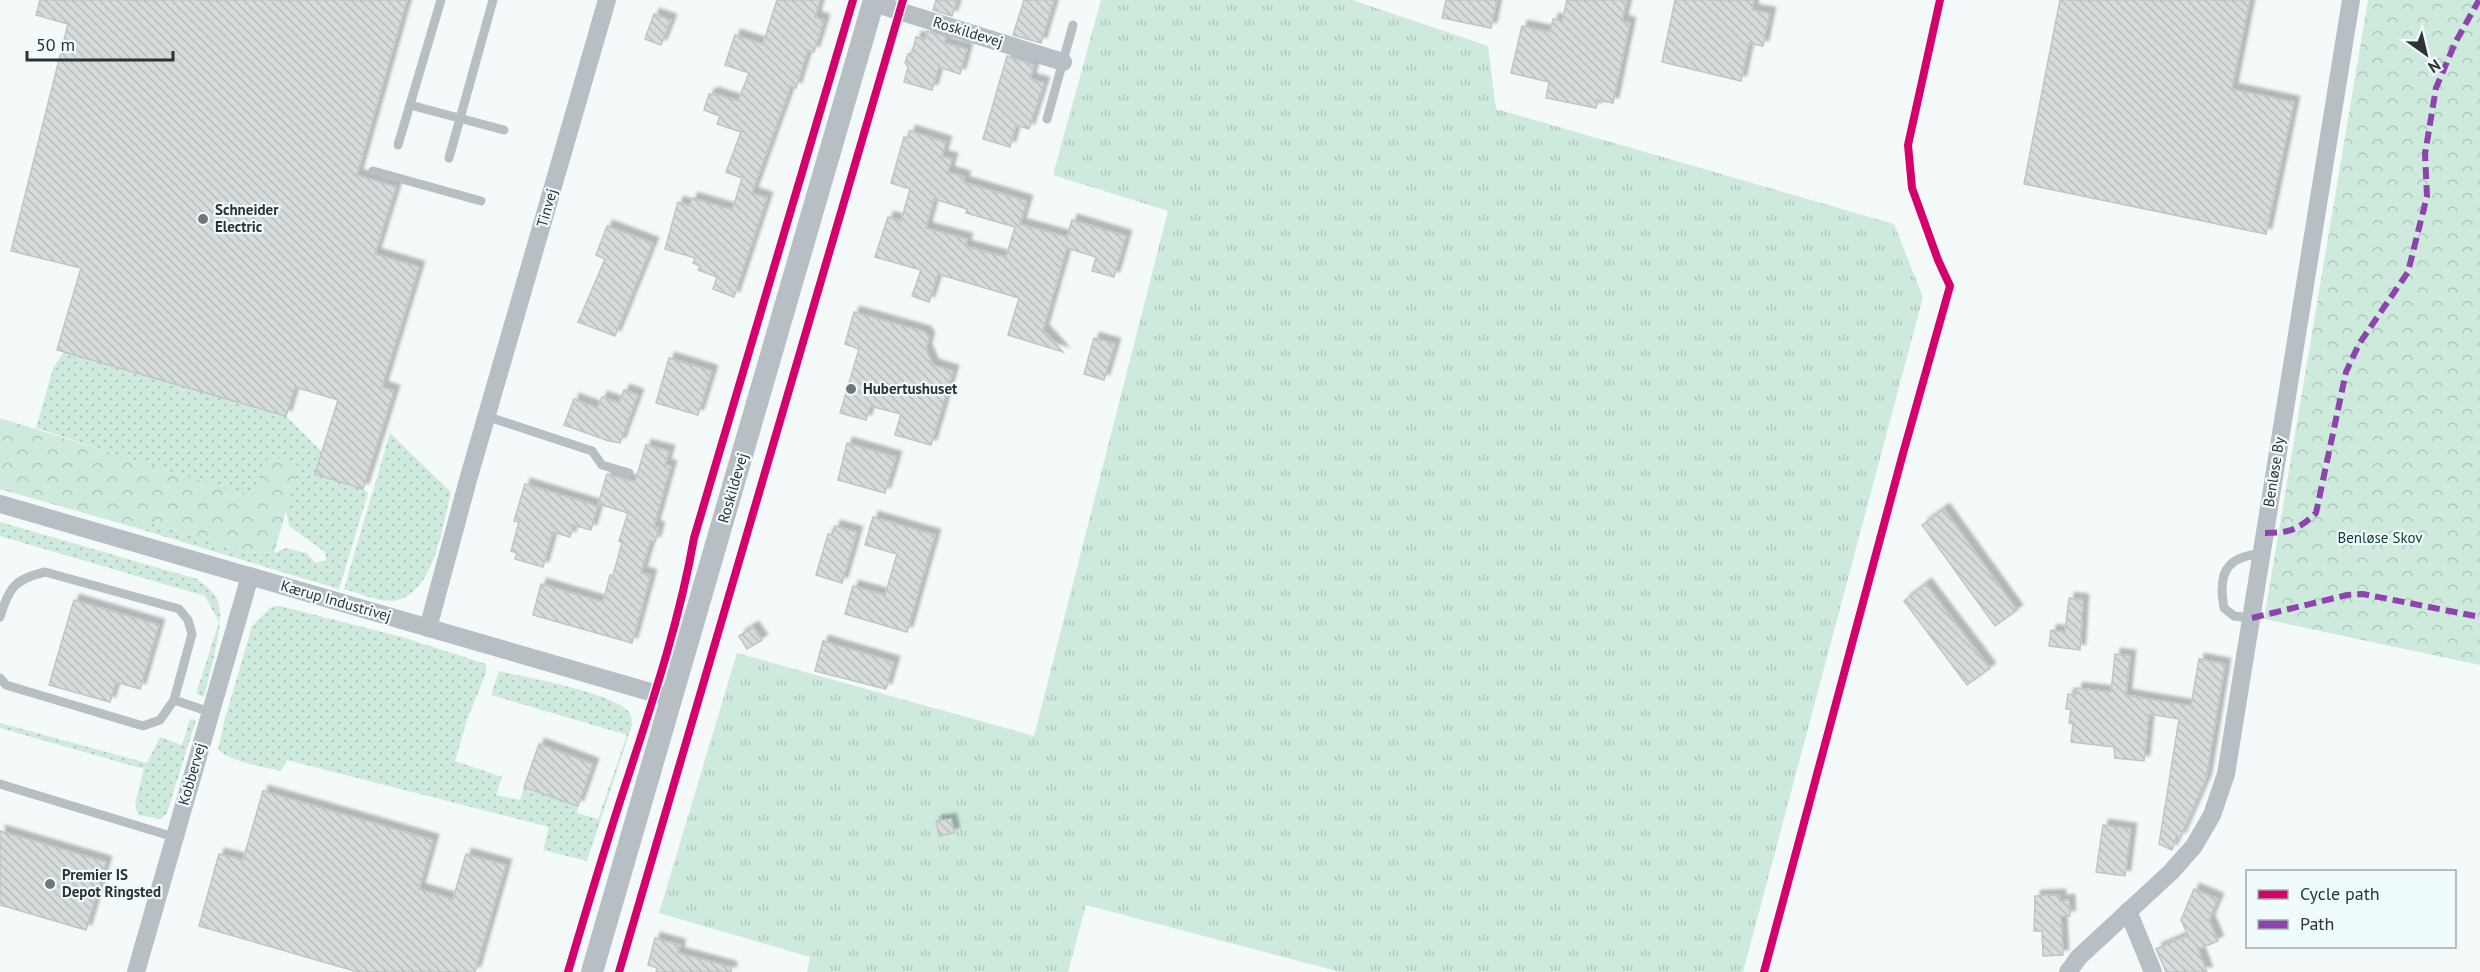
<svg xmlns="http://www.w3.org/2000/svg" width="2480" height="972" viewBox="0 0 2480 972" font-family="'PT Sans',sans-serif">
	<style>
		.grass { fill: url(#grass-dots) }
		.forest { fill: url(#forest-crowns) }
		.park { fill: url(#park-tufts) }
		.building { fill: url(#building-back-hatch); stroke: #c0c6c6; stroke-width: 1.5; fill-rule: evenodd; filter: url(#shadow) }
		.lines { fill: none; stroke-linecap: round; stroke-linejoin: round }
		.service { stroke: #b7bec4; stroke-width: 9 }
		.minor { stroke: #b7bec4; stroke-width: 18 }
		.tertiary { stroke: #b7bec4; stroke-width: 22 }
		.quiet { stroke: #8e44ad; stroke-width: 6; stroke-dasharray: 12 6; stroke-linecap: butt }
		.cycleway-casing { stroke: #f0fbfe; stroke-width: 11 }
		.cycleway { stroke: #d6006c; stroke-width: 8 }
		.poi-dot { fill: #72787a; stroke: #f0fbfe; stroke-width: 2 }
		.labels { text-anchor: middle; stroke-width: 4.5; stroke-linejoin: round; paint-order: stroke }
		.street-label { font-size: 15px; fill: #2c3235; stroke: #f0fbfe }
		.poi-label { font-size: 15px; font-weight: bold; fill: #2c3235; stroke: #f0fbfe; text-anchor: start }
		.park-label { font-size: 15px; fill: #0c3c27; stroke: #f0fbfe }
	</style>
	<defs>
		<pattern id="grass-dots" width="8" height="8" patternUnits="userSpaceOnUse" patternTransform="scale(1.5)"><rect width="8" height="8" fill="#ceeadc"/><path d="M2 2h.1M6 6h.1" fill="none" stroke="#b1c9bd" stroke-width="1.8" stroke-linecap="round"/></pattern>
		<pattern id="forest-crowns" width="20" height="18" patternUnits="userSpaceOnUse" patternTransform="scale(1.5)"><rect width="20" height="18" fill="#ceeadc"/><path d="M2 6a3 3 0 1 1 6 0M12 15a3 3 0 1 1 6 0" fill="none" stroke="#b1c9bd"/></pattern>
		<pattern id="park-tufts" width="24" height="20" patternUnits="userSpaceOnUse" patternTransform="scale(1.5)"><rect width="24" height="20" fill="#ceeadc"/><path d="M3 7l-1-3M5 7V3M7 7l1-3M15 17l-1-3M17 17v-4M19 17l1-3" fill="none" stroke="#b1c9bd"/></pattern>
		<pattern id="building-back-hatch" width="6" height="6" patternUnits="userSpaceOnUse" patternTransform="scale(1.5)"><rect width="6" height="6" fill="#d6dcdc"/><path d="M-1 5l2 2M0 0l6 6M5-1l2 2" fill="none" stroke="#b8bdbd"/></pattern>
		<filter id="shadow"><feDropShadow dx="5.5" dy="-5.5" stdDeviation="1.5" flood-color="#0004"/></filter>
	</defs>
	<rect width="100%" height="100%" fill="#f4f9fa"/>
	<g class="grass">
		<path d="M64 352 286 416 322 452 315 474 363 489 368 493 339 589 133 527 150 523 244 552 274 553 286 548 306 553 316 563 326 560 325 552 289 526 286 510 36 428 53 368Z"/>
		<path d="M390 433 451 492C443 523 435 590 398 600 382 604 360 593 344 589Z"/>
		<path d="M0 522 197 579C204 585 213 590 217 599 227 621 209 673 204 697L196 694 219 622 205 596 0 536Z"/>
		<path d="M280 606 402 637 486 664V673L467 720 455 761 502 777 496 795 520 800 524 787 578 806 577 813 598 819 627 735 491 695 499 671C524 677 622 694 631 715 631 716 632 724 632 725L587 861 543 850 549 827 287 760 281 771C259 766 236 763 218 750L224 722 252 626 271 607Z"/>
		<path d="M190 719 196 720 167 813 161 819 138 815 135 803 144 769 0 728V723L147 763 160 737 182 745Z"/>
	</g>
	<g class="forest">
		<path d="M2368 0H2480V665L2264 619Z"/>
		<path d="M0 418 240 493 256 494 268 458 284 459 299 466 274 553 244 552 150 523 133 527 0 489Z"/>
	</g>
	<path class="park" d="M1101 0H1352L1488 46 1496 109 1894 224 1923 297 1743 972H1340L1086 905 1068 972H807L810 957 659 913 737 653 1034 736 1168 211 1053 175Z"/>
	<g class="building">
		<path d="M40 0H407L357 175 396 187 375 254 419 267 382 387 394 391 363 489 315 474 338 400 295 387 286 416 57 350 81 268 11 251 68 24 36 15Z"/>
		<path d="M777 0H820L815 17 824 20 814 52 808 50 796 88 791 86 752 193 767 198 734 297 713 289 717 277 698 270 700 266 693 263 695 258 665 249 678 202 690 206 692 198 730 209 733 208 742 178 726 172 741 132 717 124 720 116 704 110 709 94 712 95 713 93 738 101 749 73 725 65 735 35 763 44Z"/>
		<path d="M936 0H957L952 16 933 10Z"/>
		<path d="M1024 0H1054L1041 43 1013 35Z"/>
		<path d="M1446 0H1497L1491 28 1442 18Z"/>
		<path d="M1567 0H1627L1622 21 1630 23 1613 103 1598 100 1596 108 1546 98 1549 82 1511 73 1522 26 1550 32 1553 19 1562 21Z"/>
		<path d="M1675 0H1754L1752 10 1770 13 1763 46 1749 43 1741 81 1662 62Z"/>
		<path d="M2060 0H2250L2232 89 2294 102 2266 234 2024 184Z"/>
		<path d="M654 14 671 20 661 45 645 39Z"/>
		<path d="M927 31 946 37 944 43 967 49 960 74 939 67 932 90 904 82 908 67 905 63 908 54 912 53 916 37 925 39Z"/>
		<path d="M1007 56 1034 65 1030 79 1044 83 1029 129 1016 125 1010 147 983 139Z"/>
		<path d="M910 131 946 142 942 156 952 159 948 172 965 177 963 182 1027 201 1020 224 1067 237 1072 220 1126 236 1114 277 1092 271 1096 257 1067 248 1043 330 1063 352 1008 335 1019 298 938 274 929 302 912 296 921 270 875 257 888 217 901 221 910 189 891 183 904 137 908 138ZM934 199 967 209 966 213 1015 227 1006 257 965 246 967 239 926 228Z"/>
		<path d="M607 226 653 243 615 336 578 322 605 259 596 255Z"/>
		<path d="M854 312 925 332 929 338 926 349 933 365 953 371 931 445 895 435 901 414 870 406 866 420 840 413 859 349 845 344Z"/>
		<path d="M1094 338 1115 344 1104 380 1084 374Z"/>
		<path d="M669 358 712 371 698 415 656 403Z"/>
		<path d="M624 390 638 395 620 443 609 441 564 425 574 399 597 408 602 397 619 403Z"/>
		<path d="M847 443 896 457 885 493 838 480Z"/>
		<path d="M646 445 669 451 665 465 671 466 654 526 659 528 655 542 651 540 641 573 651 575 632 643 533 615 541 584 603 602 610 575 613 576 622 542 619 541 628 513 598 504 607 474 635 482Z"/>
		<path d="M525 484 598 506 591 530 573 525 570 537 553 532 543 567 515 559 517 553 511 551 519 522 514 521Z"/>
		<path d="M1944 509 2017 610 1995 626 1922 525Z"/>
		<path d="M873 517 935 535 907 632 845 614 853 586 885 595 897 554 865 545Z"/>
		<path d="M835 526 857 532 842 583 816 575 828 534 832 535Z"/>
		<path d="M1926 584 1990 668 1967 685 1904 601Z"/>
		<path d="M2069 598 2083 600 2080 650 2049 646 2051 630 2065 632Z"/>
		<path d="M74 600 159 625 140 689 116 682 110 702 49 685Z"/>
		<path d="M753 627 762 640 747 649 739 636Z"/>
		<path d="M823 641 894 662 886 689 815 671Z"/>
		<path d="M2115 654 2130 656 2126 695 2191 706 2199 659 2225 664 2206 779 2180 838 2177 836 2172 850 2159 844 2179 719 2149 714 2144 761 2115 758 2114 747 2071 742 2073 724 2069 723 2071 709H2066L2068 694 2076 695 2077 688 2111 692Z"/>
		<path d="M539 744 593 764 578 806 524 787Z"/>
		<path d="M263 791 433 840 419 889 453 899 466 854 506 865 475 972H358L199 926 219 854 243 860Z"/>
		<path d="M951 819 954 833 939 836 936 821Z"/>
		<path d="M2103 825 2131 829 2125 876 2096 872Z"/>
		<path d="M0 831 106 862 86 930 0 905Z"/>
		<path d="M2194 889 2218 899 2209 920 2218 941 2198 949 2207 972H2166L2156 949 2188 935 2181 920Z"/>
		<path d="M2060 895V901L2069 900 2070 916H2061L2063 955 2043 956 2042 931H2034L2035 896Z"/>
		<path d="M655 938 680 945 678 953 731 967V972H656L657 968 648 965Z"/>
	</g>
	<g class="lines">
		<g class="service">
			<path d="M410 105 504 130"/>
			<path d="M1047 119 1073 25"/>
			<path d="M398 145 441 0"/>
			<path d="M449 158 493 0"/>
			<path d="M373 171 481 201"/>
			<path d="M486 416 592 451 602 465 629 473"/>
			<path d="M0 617C9 587 15 579 45 572L179 609 188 620 192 634 174 700 160 720 143 726 6 685 0 678"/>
			<path d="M2252 618 2234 616 2224 608C2218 575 2225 556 2261 554"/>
			<path d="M174 700 210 712"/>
			<path d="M0 784 174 837"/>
		</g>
		<g class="minor">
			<path d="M873 3 1063 62"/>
			<path d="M0 504 671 698"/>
			<path d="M428 628 468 480 607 0"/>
			<path d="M2128 911 2153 972"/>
			<path d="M136 972 250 576"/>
			<path d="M2068 972 2079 957 2171 872 2194 846 2212 815 2226 774 2351 0"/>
		</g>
		<path class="tertiary" d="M592 972 874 0"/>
		<g class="quiet">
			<path d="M2265 533C2289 533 2298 530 2316 513L2346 372 2359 344 2408 272 2427 196 2425 154 2436 88 2455 43 2479 0"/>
			<path d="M2252 618 2347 595 2363 594 2480 617"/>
		</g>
		<g class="cycleway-casing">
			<g id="cycleway">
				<path d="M568 972C586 911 604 850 624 789 651 706 679 624 694 538L853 0"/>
				<path d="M619 972 903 0"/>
				<path d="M1764 972 1902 457 1950 286 1938 260 1912 188 1908 145 1940 0"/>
			</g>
		</g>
		<use href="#cycleway" class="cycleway"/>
	</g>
	<g class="poi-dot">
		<circle cx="203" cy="219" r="6"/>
		<circle cx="851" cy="389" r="6"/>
		<circle cx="50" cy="884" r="6"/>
	</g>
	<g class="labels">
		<g class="street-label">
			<text transform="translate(968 32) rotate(17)" y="5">Roskildevej</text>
			<text transform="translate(547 208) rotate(-74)" y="5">Tinvej</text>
			<text transform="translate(2274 472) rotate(-81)" y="5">Benløse By</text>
			<text transform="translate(733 488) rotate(-74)" y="5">Roskildevej</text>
			<text transform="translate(336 601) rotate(16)" y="5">Kærup Industrivej</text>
			<text transform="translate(192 774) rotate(-74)" y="5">Kobbervej</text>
		</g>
		<g class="poi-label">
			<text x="215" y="215">Schneider<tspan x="215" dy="17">Electric</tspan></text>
			<text x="863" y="394">Hubertushuset</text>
			<text x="62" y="880">Premier IS<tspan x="62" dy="17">Depot Ringsted</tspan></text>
		</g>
		<g class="park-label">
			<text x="2380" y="543">Benløse Skov</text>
		</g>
	</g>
	<rect x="2246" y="870" width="210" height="78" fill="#f0fbfe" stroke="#a2abae" stroke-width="1.5"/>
	<rect x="2258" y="890" width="30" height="9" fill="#d6006c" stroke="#a2abae" stroke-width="1.5"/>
	<text x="2300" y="900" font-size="18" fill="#2c3235">Cycle path</text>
	<rect x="2258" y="920" width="30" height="9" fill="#8e44ad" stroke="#a2abae" stroke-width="1.5"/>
	<text x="2300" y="930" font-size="18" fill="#2c3235">Path</text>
	<g transform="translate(2426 54) rotate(146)" stroke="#f0fbfe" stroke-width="4.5" paint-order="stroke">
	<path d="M0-4.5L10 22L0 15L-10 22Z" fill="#2c3235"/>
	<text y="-9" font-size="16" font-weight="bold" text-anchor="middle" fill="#2c3235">N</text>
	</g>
	<path d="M27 51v9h146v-9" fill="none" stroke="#2c3235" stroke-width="3"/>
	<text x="36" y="51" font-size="18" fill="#2c3235" stroke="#f0fbfe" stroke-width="4.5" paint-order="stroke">50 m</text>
</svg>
